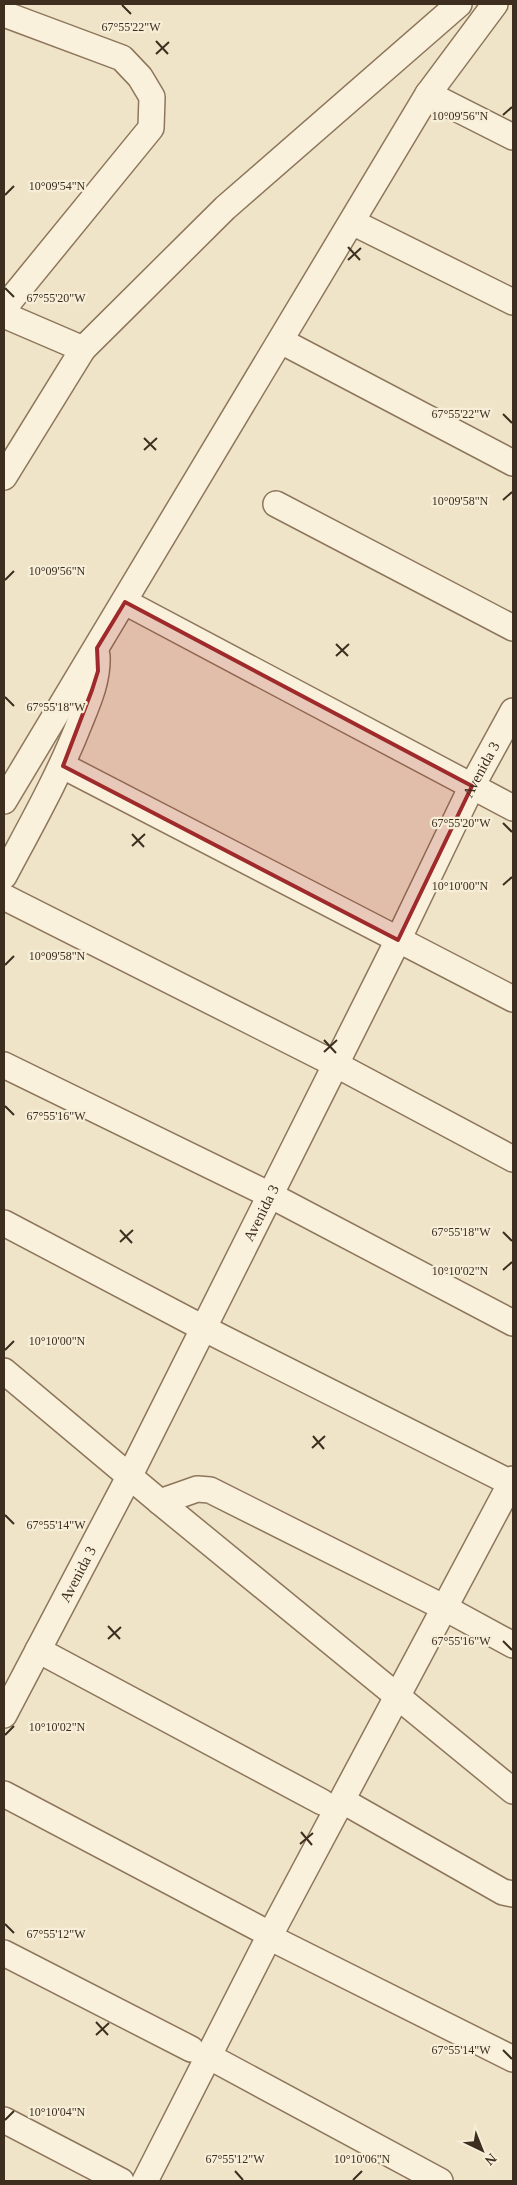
<svg xmlns="http://www.w3.org/2000/svg" width="517" height="2185" viewBox="0 0 517 2185" font-family="Georgia,serif">
	<style>
		.lines { fill: none; stroke-linecap: round; stroke-linejoin: round }
		.street-casing { stroke: #8d765c; stroke-width: 28 }
		.street { stroke: #faf1dc; stroke-width: 25 }
		.marked { fill: #9e2a2b; fill-opacity: 0.2; stroke: #9e2a2b; stroke-width: 4; stroke-linejoin: round }
		.ticks { fill: none; stroke: #3d2e20; stroke-width: 2 }
		.labels { text-anchor: middle; stroke-width: 4.5; stroke-linejoin: round; paint-order: stroke }
		.street-label { font-size: 15px; fill: #3d2e20; stroke: #f7eed8 }
		.ticks-label { font-size: 12px; text-anchor: middle; fill: #3d2e20; stroke: #f7eed8; stroke-width: 4.5; stroke-linejoin: round; paint-order: stroke }
	</style>
	<rect width="100%" height="100%" fill="#f0e4c8"/>
	<g class="lines">
		<g class="street-casing">
			<g id="street">
				<path d="M4 14 122 58 140 77 152 97 151 128 4 308"/>
				<path d="M428 94 513 137"/>
				<path d="M352 222 513 302"/>
				<path d="M4 315 83 349"/>
				<path d="M281 341 513 463"/>
				<path d="M4 477 83 349 225 208 459 4"/>
				<path d="M276 504 513 628"/>
				<path d="M125 602 513 808"/>
				<path d="M63 766 513 999"/>
				<path d="M4 801 428 94 495 4"/>
				<path d="M4 876C31 825 59 776 80 722 89 700 98 679 97 656"/>
				<path d="M4 897 335 1064 513 1159"/>
				<path d="M4 1065 270 1195 513 1323"/>
				<path d="M4 1223 203 1328 513 1484"/>
				<path d="M4 1371 160 1502 513 1791"/>
				<path d="M160 1502 197 1489 210 1490 445 1608 513 1645"/>
				<path d="M38 1650 322 1802"/>
				<path id="s1" d="M4 1715 129 1477 398 940 472 786 513 711"/>
				<path d="M4 1794 258 1928"/>
				<path d="M343 1801 503 1892 513 1894"/>
				<path d="M269 1937 513 2059"/>
				<path d="M4 1953 191 2049"/>
				<path d="M210 2057 440 2181"/>
				<path d="M4 2120 121 2181"/>
				<path d="M145 2181 269 1937 513 1479"/>
			</g>
		</g>
		<use href="#street" class="street"/>
	</g>
	<path class="marked" d="M125 602 472 786 398 940 63 766 92 690 98 671 97 648Z"/>
	<path class="ticks" d="M122 5 131 14M156 41 168 54M156 54 169 42M503 115 512 107M5 195 14 186M348 247 360 260M348 260 361 248M5 288 14 297M503 414 512 423M144 438 156 450M144 450 157 438M503 500 512 492M5 580 14 571M336 644 348 656M336 656 349 644M5 697 14 706M503 823 512 832M132 834 144 847M132 846 145 834M503 885 512 877M5 965 14 956M324 1040 336 1053M324 1052 337 1040M5 1106 14 1115M120 1230 132 1243M503 1232 512 1241M120 1242 133 1230M503 1270 512 1262M5 1350 14 1341M313 1436 324 1449M312 1448 325 1436M5 1515 14 1524M108 1626 120 1639M108 1639 121 1627M503 1641 512 1650M5 1735 14 1726M301 1832 312 1845M300 1844 313 1833M5 1924 14 1933M96 2022 108 2035M96 2035 109 2023M503 2050 512 2059M5 2120 14 2111M235 2171 243 2180M353 2180 362 2171"/>
	<g class="labels">
		<g class="street-label">
			<text dy="5" stroke="none"><textPath href="#s1" startOffset="1059">Avenida 3</textPath></text>
			<text dy="5" stroke="none"><textPath href="#s1" startOffset="564">Avenida 3</textPath></text>
			<text dy="5" stroke="none"><textPath href="#s1" startOffset="159">Avenida 3</textPath></text>
		</g>
	</g>
	<g class="ticks-label">
		<text x="131" y="31">67°55'22"W</text>
		<text x="460" y="120">10°09'56"N</text>
		<text x="57" y="190">10°09'54"N</text>
		<text x="56" y="302">67°55'20"W</text>
		<text x="461" y="418">67°55'22"W</text>
		<text x="460" y="505">10°09'58"N</text>
		<text x="57" y="575">10°09'56"N</text>
		<text x="56" y="711">67°55'18"W</text>
		<text x="461" y="827">67°55'20"W</text>
		<text x="460" y="890">10°10'00"N</text>
		<text x="57" y="960">10°09'58"N</text>
		<text x="56" y="1120">67°55'16"W</text>
		<text x="461" y="1236">67°55'18"W</text>
		<text x="460" y="1275">10°10'02"N</text>
		<text x="57" y="1345">10°10'00"N</text>
		<text x="56" y="1529">67°55'14"W</text>
		<text x="461" y="1645">67°55'16"W</text>
		<text x="57" y="1731">10°10'02"N</text>
		<text x="56" y="1938">67°55'12"W</text>
		<text x="461" y="2054">67°55'14"W</text>
		<text x="57" y="2116">10°10'04"N</text>
		<text x="235" y="2163">67°55'12"W</text>
		<text x="362" y="2163">10°10'06"N</text>
	</g>
	<rect width="517" height="2185" fill="none" stroke="#3d2e20" stroke-width="10"/>
	<g transform="translate(482 2150) rotate(137)" stroke="#f7eed8" stroke-width="4" paint-order="stroke">
	<path d="M0-4L9 19L0 12L-9 19Z" fill="#3d2e20"/>
	<text y="-8" font-size="14" font-weight="bold" text-anchor="middle" fill="#3d2e20">N</text>
	</g>
</svg>
